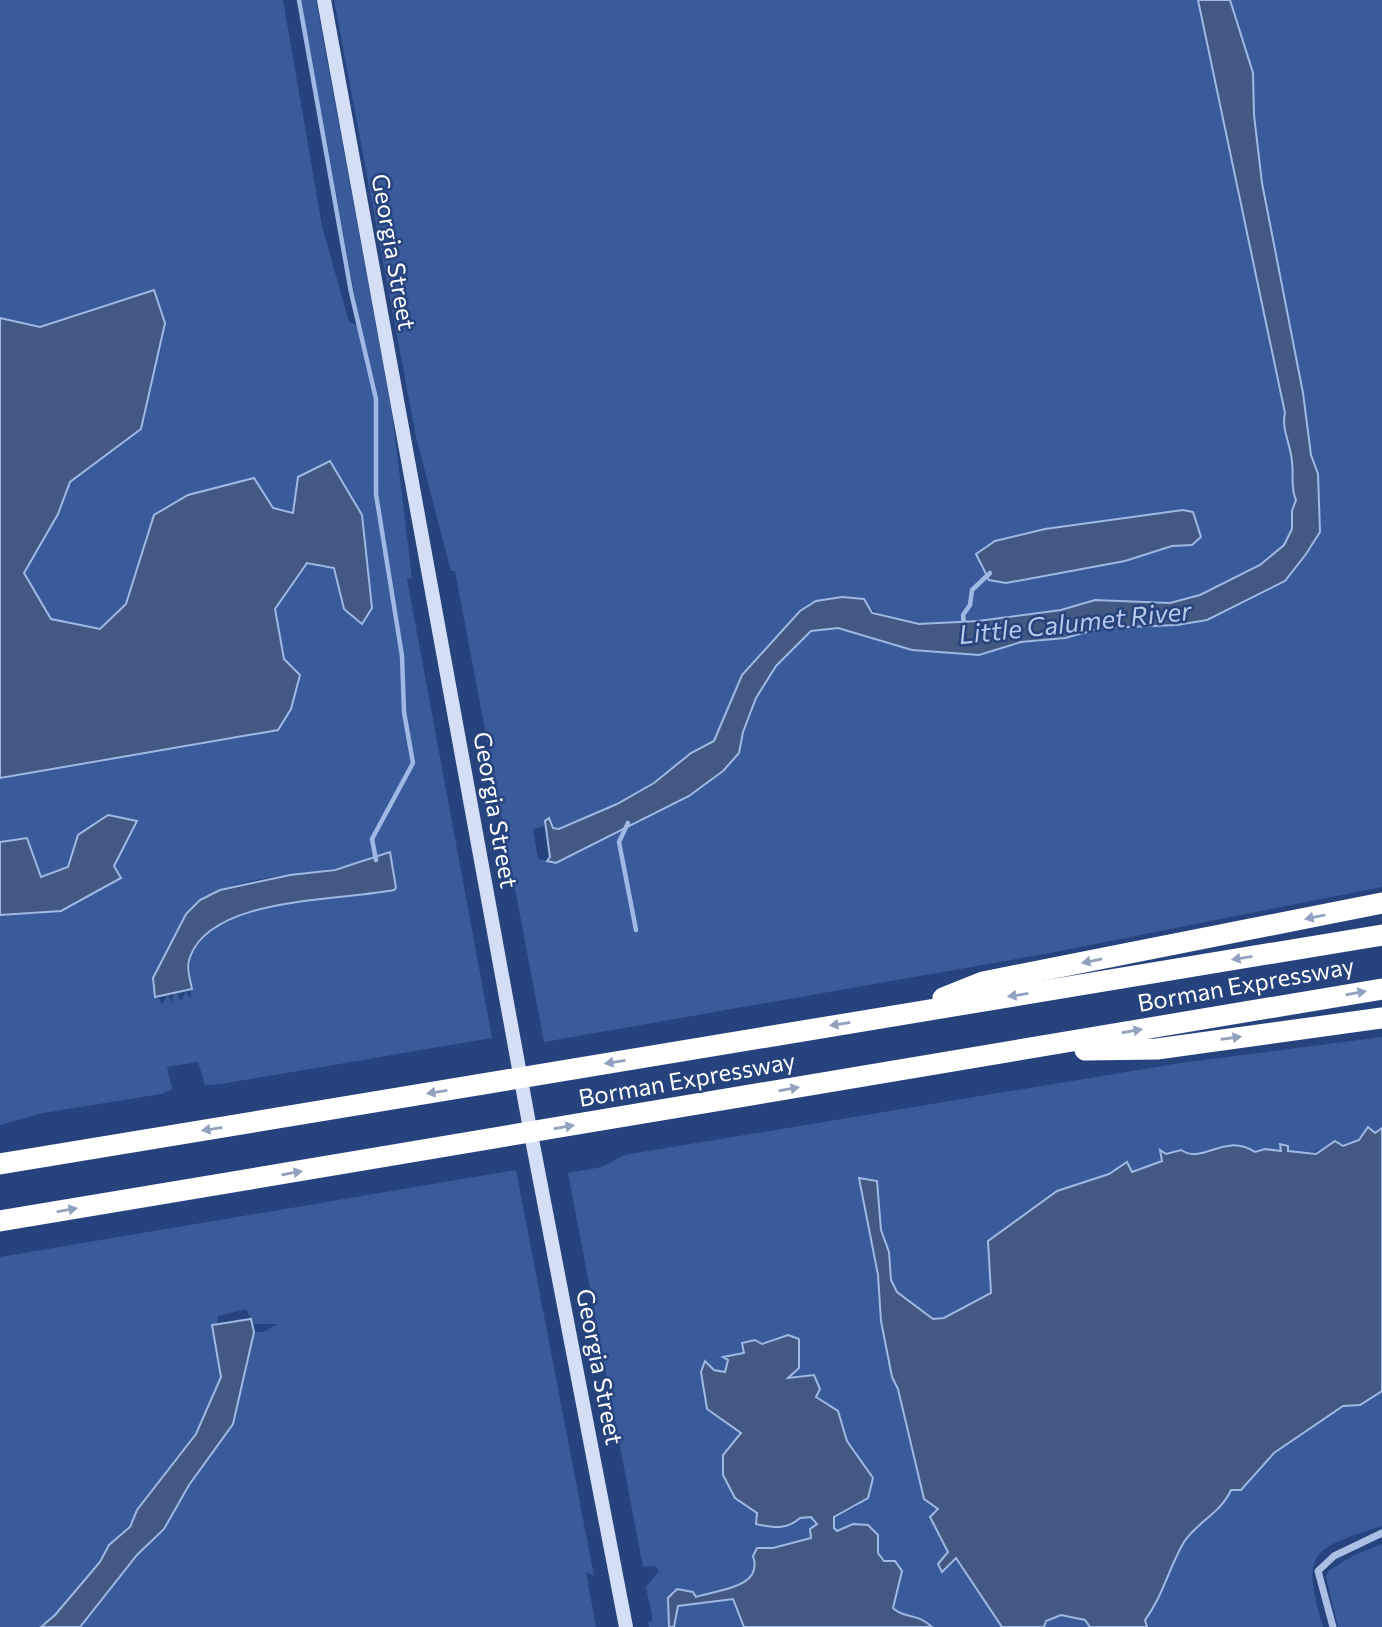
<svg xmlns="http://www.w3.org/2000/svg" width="1382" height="1627" viewBox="0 0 1382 1627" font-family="Commissioner,sans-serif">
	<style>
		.green { fill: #395b9a; fill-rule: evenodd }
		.water { fill: #435882; stroke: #9fb9e5; stroke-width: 2 }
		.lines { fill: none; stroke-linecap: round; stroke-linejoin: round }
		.stream { stroke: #9fb9e5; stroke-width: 4.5 }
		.street { stroke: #abbfe5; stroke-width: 7 }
		.secondary { stroke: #d4dff5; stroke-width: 14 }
		.highway { stroke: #fff; stroke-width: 21 }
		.oneway { fill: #92a1be }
		.labels { text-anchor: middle; stroke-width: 5; stroke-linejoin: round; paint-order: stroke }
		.street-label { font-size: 24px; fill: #fff; stroke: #26437d }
		.water-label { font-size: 26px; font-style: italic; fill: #b6c9ed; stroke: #26437d }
	</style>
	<rect width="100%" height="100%" fill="#26437d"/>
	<g class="green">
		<path d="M0 0H283L322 226 349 322 360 326 301 0H316L392 412 412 578 407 579 492 1038 221 1084 205 1085 198 1062 167 1067 172 1089 161 1094 43 1113 0 1125V915L61 911 120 878 113 866 136 821 78 835 68 867 41 877 27 839 0 842V778L278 730 284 659 275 609 307 563 334 568 344 609 362 624 372 608 294 513 273 508 254 479 188 495 154 515 126 604 100 629 51 619 24 573 58 514 70 482 141 429 165 323 154 291 40 327 0 318ZM375 855 385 892C346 891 259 904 224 921 209 928 200 943 190 956L191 1000 186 991 181 1002 177 993H174L172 1004 168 994 162 1005 158 996H155C153 975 162 966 171 947 176 937 180 921 188 913 235 864 317 884 375 855Z"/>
		<path d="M334 0H1198L1285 413C1282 428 1290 444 1292 459 1295 473 1290 486 1296 500 1292 510 1295 520 1291 531 1287 545 1272 558 1260 566 1235 582 1201 597 1171 602 1146 607 1121 597 1096 600 1084 602 1072 608 1060 610 1016 619 895 641 864 602L800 612 742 675 714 741 691 753 654 783 617 804 559 829 545 822 544 826 533 829 538 859 547 861 620 832 689 796 723 771 739 753 743 732 756 698 776 666 811 631 838 628 912 650 1000 647 1021 642 1065 638 1101 628 1177 625 1320 532 1318 474 1311 455 1303 393 1262 183 1254 115 1253 73 1230 0H1382V887L1045 954 544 1042 455 571H451L416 437ZM1183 510 1196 540 1192 545 1172 546 1125 561 1006 583 989 580 979 565 995 541 1045 529Z"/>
		<path d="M1382 1037V1128L1343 1146 1335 1141C1317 1153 1298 1160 1280 1145L1281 1151 1265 1149 1255 1152C1223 1132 1205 1165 1181 1150L1166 1154 1160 1152 1162 1161 1132 1172 1126 1162 1109 1174 1057 1191 989 1241 992 1293 944 1318 933 1319 897 1292 891 1280 889 1252 881 1231 877 1181 859 1179 878 1275 881 1321 892 1377 898 1389 924 1498 938 1509 930 1517 948 1552 956 1557 1002 1627H932C918 1613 906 1618 893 1608L902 1571 884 1561 853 1524 837 1532 834 1528V1518L856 1507 857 1452 847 1441 838 1411 787 1378 788 1335 762 1344 743 1343 744 1353 724 1358 728 1360 725 1372H701L707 1409 741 1433 723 1456 735 1498 757 1513V1524C780 1529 789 1518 811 1517L817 1523 811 1538 773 1549H757L753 1575 741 1585 668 1607 669 1627H649L648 1622 653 1621 646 1587 659 1571 655 1566 643 1567 568 1173 602 1167 624 1155 1180 1063Z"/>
		<path d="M516 1170 594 1576 586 1572 596 1627H80L137 1555 164 1529 189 1485 233 1424 254 1332H263L278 1324H254L246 1309 218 1316 217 1325 212 1326 221 1377 196 1434 137 1510 130 1527 109 1545 100 1562 55 1615 41 1627H0V1257Z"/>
		<path d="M1382 1391V1526C1310 1549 1301 1552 1323 1627H1147L1145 1620C1163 1596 1169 1567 1184 1542 1197 1522 1221 1513 1231 1490H1241L1274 1453 1343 1405H1360Z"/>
		<path d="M1382 1544V1627H1338L1326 1577 1328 1571 1354 1555Z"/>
		<path d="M733 1599 744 1627H674L678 1606Z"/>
		<path d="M1061 1615 1085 1620 1090 1627H1044L1046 1621Z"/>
	</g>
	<g class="water">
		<path d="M1198 0H1230L1253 73 1254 115 1262 183 1303 393 1311 455 1318 474 1320 532 1306 554 1285 581 1207 620 1177 625 1101 628 1065 638 1021 642 979 655 912 650 838 628 811 631 776 666 756 698 743 732 739 753 723 771 689 796 556 863 547 861 550 857 545 821 549 818 553 828 559 829 617 804 654 783 691 753 714 741 742 675 800 611 816 601 842 597 864 599 872 613 919 624 978 621 1061 610 1095 600 1170 603 1200 595 1260 565 1284 545 1292 529V511L1296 500C1290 487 1294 475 1292 462 1291 445 1281 429 1285 413Z"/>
		<path d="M154 290 165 323 141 429 70 482 58 514 24 573 51 619 100 629 126 604 154 515 188 495 254 478 273 508 293 513 298 477 330 461 362 515 372 608 362 624 344 609 334 568 307 563 275 609 284 659 300 675 291 709 278 730 0 778V318L40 327Z"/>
		<path d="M1183 510 1193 512 1201 537 1192 545 1172 546 1125 561 1006 583 989 580 976 554 995 541 1045 529Z"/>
		<path d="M108 815 137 821 114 866 121 878 61 911 0 915V842L27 838 41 877 68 867 78 835Z"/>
		<path d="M390 852 396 888 394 890C341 901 212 896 190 957 186 967 190 979 192 989L155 997 153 978 186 914 200 900 220 890 290 875 335 870Z"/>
		<path d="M1368 1127 1375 1133 1382 1128V1391L1360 1405 1343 1406 1274 1453 1241 1490H1231C1221 1513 1197 1522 1184 1542 1169 1567 1163 1596 1145 1620L1147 1627H1090L1085 1620 1061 1615 1046 1621 1044 1627H1002L956 1558 942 1572 938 1564 948 1552 930 1517 938 1509 924 1499 898 1389 892 1377 881 1321 878 1275 859 1178 877 1181 881 1230 889 1252 891 1280 897 1292 933 1319 944 1318 991 1293 988 1241 1057 1191 1109 1174 1127 1162 1132 1172 1162 1161 1160 1150 1166 1154 1181 1150C1204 1165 1223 1132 1255 1152L1265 1149 1281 1151 1280 1144 1288 1146V1151L1316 1154 1335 1141 1343 1146 1359 1140Z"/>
		<path d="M251 1319 254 1332 233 1424 189 1485 164 1529 137 1555 80 1627H41L55 1615 100 1562 109 1545 130 1527 137 1510 196 1434 221 1377 212 1325Z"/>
		<path d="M788 1335 799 1339V1368L788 1378 814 1375 820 1389 816 1397 838 1411 847 1441 873 1478 868 1498 834 1517V1528L837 1531 853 1524 868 1525 878 1535V1553L884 1561H895L902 1571 893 1608C904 1619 916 1612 932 1627H744L733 1599 678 1606 674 1627H669L668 1598 677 1589 693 1592 696 1597C717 1590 764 1588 753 1556L757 1548H773L811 1538 810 1529 817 1524 811 1517 800 1518C787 1530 773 1528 756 1524L757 1513 735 1498 723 1475V1455L741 1433 707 1409 701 1372 705 1361 714 1370 725 1372 728 1360 723 1357 744 1353 742 1343 755 1340 762 1344Z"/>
	</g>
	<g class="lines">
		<g class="stream">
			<path d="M299 0 351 292 376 399V494L402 656 404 712 413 763 372 839 376 860"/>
			<path d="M964 626 963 615 970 605 972 590 990 573"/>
			<path d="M628 823 619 842 636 930"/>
		</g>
		<path class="street" d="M1333 1627 1318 1571 1334 1556 1382 1533"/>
		<path class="secondary" d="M324 0 530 1129 626 1627"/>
		<g class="highway">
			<path d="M943 998 983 982 1382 903"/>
			<path d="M1085 1050 1157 1049 1382 1018"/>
			<path d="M0 1164 1382 935"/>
			<path d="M0 1221 1382 989"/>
		</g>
	</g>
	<defs><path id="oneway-solid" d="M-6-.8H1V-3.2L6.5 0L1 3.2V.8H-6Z" transform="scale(1.75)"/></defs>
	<g class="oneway">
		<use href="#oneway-solid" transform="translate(1315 917) rotate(169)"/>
		<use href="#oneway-solid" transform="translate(1242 958) rotate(171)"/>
		<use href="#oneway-solid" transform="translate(1092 961) rotate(169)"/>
		<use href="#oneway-solid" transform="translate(1356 993) rotate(-10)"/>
		<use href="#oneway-solid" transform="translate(1018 995) rotate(171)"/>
		<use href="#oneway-solid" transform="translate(840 1024) rotate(171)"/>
		<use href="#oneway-solid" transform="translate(1132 1031) rotate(-10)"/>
		<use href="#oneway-solid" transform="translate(1231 1038) rotate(-8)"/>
		<use href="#oneway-solid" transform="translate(615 1062) rotate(171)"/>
		<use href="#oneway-solid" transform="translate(789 1089) rotate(-10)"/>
		<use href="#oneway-solid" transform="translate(437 1092) rotate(171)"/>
		<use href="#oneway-solid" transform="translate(564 1127) rotate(-10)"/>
		<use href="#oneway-solid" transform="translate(212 1129) rotate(171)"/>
		<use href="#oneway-solid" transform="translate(292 1173) rotate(-10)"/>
		<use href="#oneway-solid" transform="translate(67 1210) rotate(-10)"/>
	</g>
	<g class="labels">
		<g class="street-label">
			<text transform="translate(393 252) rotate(80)" y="8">Georgia Street</text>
			<text transform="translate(495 810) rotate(80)" y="8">Georgia Street</text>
			<text transform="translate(1246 985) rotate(-10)" y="8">Borman Expressway</text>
			<text transform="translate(687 1080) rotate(-10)" y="8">Borman Expressway</text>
			<text transform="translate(599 1367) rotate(79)" y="8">Georgia Street</text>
		</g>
		<g class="water-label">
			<text transform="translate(1075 623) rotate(-6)" y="9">Little Calumet River</text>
		</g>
	</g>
</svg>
